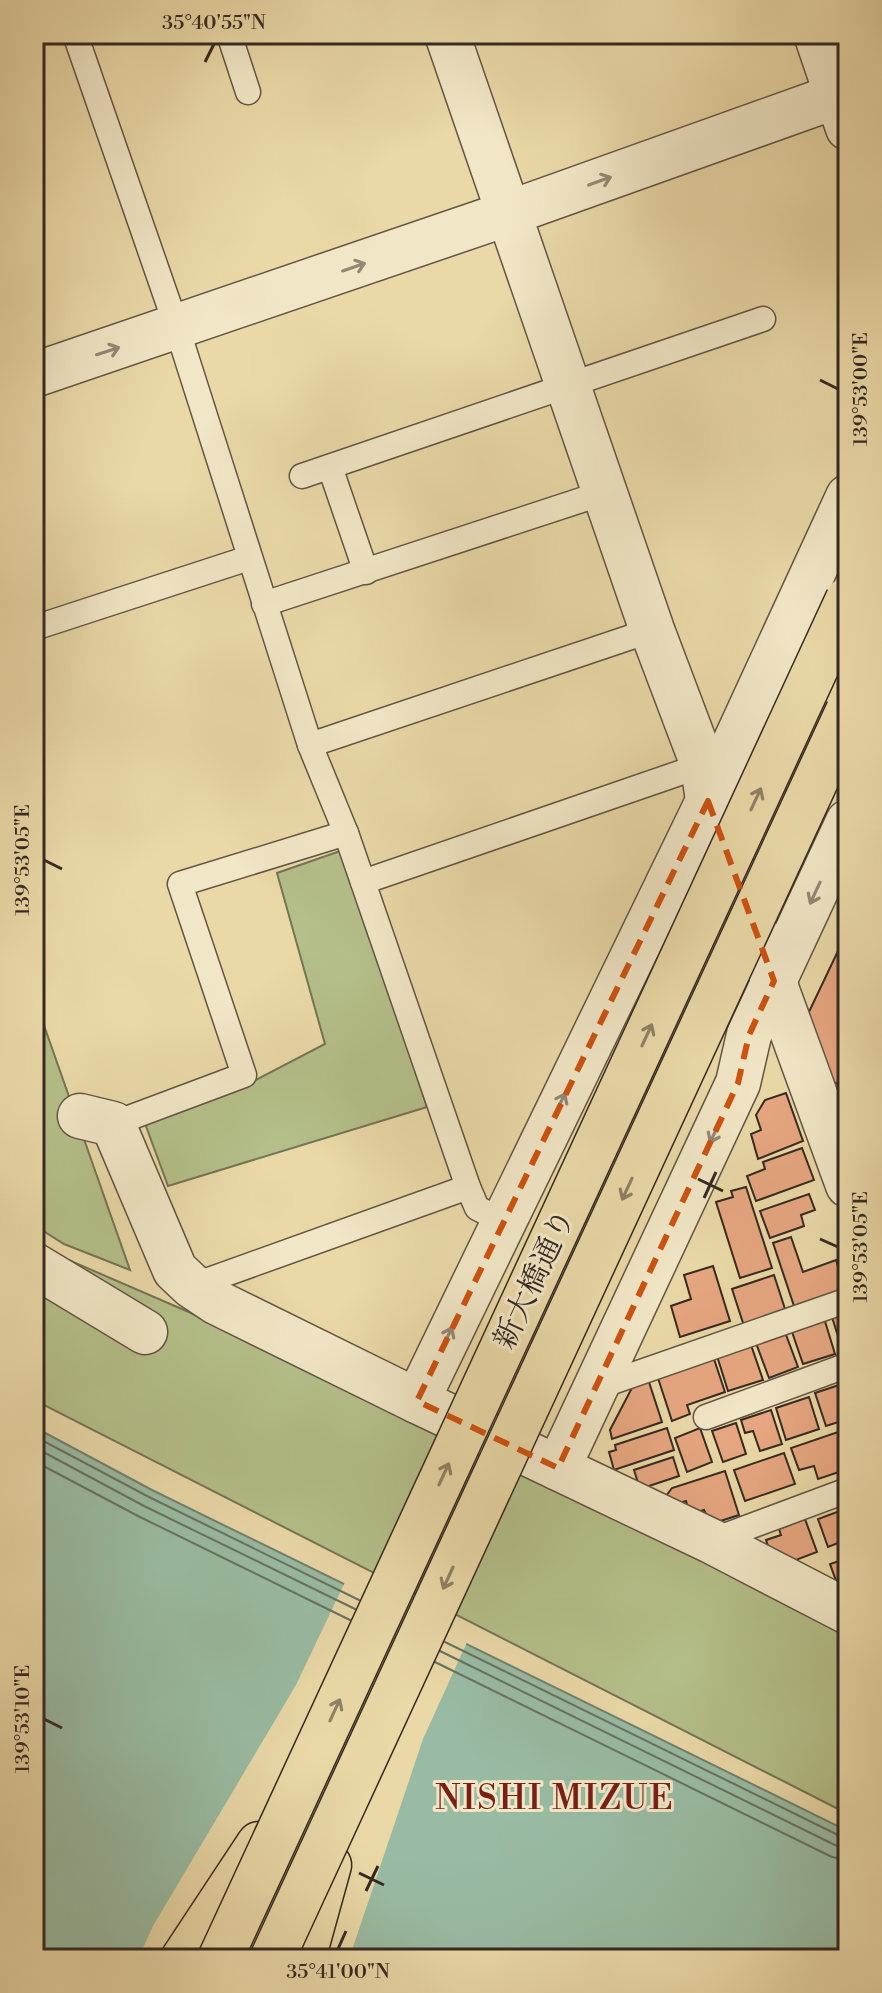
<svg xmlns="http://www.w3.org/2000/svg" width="882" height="1993" viewBox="0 0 882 1993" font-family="'Libre Bodoni','Noto Serif JP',serif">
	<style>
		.green { fill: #b4bf89; stroke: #747456; stroke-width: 2 }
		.water { fill: #99bba3; stroke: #71816f; stroke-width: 2 }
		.pier { fill: #ead8a7 }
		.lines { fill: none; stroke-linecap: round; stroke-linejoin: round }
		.shore { stroke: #677262; stroke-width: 2 }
		.building { fill: #e6a680; stroke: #352922; stroke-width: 2 }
		.service-casing { stroke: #625543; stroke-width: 27 }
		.minor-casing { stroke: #625543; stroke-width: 47 }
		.primary-casing { stroke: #352922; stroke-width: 47 }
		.service { stroke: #f1e6c6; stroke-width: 24 }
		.minor { stroke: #f1e6c6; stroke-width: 44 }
		.primary { stroke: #ead8a7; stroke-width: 44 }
		.primary-bridge-casing { stroke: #352922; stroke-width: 47; stroke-linecap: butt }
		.primary-bridge { stroke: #ead8a7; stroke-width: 44 }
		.oneway { stroke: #938874 }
		.oneway2 { stroke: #908064 }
		.marked { fill: none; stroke: #cd520f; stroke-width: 6; stroke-dasharray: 16 10; stroke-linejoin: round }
		.ticks { fill: none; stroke: #352922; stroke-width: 3 }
		.labels { text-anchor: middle; stroke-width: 6; stroke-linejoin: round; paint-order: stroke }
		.street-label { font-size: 30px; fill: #352922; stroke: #f1e6c6 }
		.quarter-label { font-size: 34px; letter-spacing: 2px; fill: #7a1f14; stroke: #f1e6c6 }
		.neatline { fill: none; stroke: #352922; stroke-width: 3 }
		.ticks-label { font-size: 20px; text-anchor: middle; fill: #352922 }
	</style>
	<rect width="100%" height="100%" fill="#ead8a7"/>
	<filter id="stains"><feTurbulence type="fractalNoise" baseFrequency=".0025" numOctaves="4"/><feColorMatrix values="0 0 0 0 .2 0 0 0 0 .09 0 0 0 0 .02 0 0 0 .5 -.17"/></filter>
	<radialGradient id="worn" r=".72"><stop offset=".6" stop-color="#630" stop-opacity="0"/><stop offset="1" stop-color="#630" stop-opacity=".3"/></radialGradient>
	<g class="green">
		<path d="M343 850 427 1107 168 1186 143 1118 242 1087 325 1044 277 873Z"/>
		<path d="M34 997 130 1270 64 1244 34 1225Z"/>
		<path d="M34 1245 191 1313 848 1632V1814L34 1400Z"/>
	</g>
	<path class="water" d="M34 1427 152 1490 848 1831V1959H34Z"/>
	<path class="pier" d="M346 1580 468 1640 423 1739 349 1959H138L153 1926 296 1685Z"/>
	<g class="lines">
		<g class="shore">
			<path d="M34 1436 149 1497 359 1600"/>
			<path d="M34 1447 144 1506 355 1609"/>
			<path d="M34 1461 138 1516 350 1620"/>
			<path d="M445 1642 842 1837 848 1838"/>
			<path d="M440 1651 837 1846 848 1848"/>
			<path d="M435 1662 832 1857 848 1860"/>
		</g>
	</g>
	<g class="building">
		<path d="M848 930V1099L837 1093 840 1085 829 1080 807 1016Z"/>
		<path d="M786 1093 803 1141 758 1159 751 1134 761 1130 756 1115 765 1100Z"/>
		<path d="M802 1148 814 1180 756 1201 747 1176 765 1169 763 1162Z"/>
		<path d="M746 1187 772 1268 740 1278 716 1202 733 1197 731 1191Z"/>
		<path d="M809 1194 815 1210 801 1215 804 1226 770 1238 760 1211Z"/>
		<path d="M791 1237 803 1272 836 1260 846 1291 795 1309 773 1243Z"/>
		<path d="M713 1266 730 1321 680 1337 671 1306 691 1299 684 1275Z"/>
		<path d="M774 1275 786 1312 744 1326 732 1289Z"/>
		<path d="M848 1313V1344L841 1346 832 1317Z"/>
		<path d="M824 1318 835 1354 803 1364 791 1329Z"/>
		<path d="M785 1332 798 1367 769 1378 756 1343Z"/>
		<path d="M751 1345 763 1380 728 1391 717 1356Z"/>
		<path d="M713 1356 725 1392 687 1405 690 1414 672 1421 657 1375Z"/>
		<path d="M648 1379 662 1422 612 1439 610 1430 635 1382Z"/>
		<path d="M845 1383 848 1393V1419L826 1426 815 1393Z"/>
		<path d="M809 1397 819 1429 786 1440 776 1408Z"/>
		<path d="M771 1410 782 1444 760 1451 753 1431 745 1433 741 1420Z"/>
		<path d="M736 1423 746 1454 723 1462 712 1431Z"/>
		<path d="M667 1428 674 1450 614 1470 609 1452 616 1450 615 1445Z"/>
		<path d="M700 1428 712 1462 687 1472 675 1438Z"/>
		<path d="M841 1431 848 1452V1469L818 1479 814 1466 799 1470 791 1448Z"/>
		<path d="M784 1453 795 1484 745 1501 734 1470Z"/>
		<path d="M673 1457 679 1476 640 1489 634 1470Z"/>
		<path d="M725 1471 739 1515 711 1524 704 1510 690 1514 686 1501 679 1503 666 1496 672 1488Z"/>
		<path d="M848 1508V1539L828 1547 818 1519Z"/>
		<path d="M805 1519 817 1552 788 1563 771 1555 766 1540 781 1535 779 1529Z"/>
		<path d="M848 1558V1592L838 1586 830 1564Z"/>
	</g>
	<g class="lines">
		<g class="service-casing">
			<g id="service">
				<path d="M75 34 177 328 310 745 346 833 468 1187 477 1208 503 1221"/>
				<path d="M229 34 248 92"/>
				<path d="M330 467 366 572"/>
				<path d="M302 476 763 319"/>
				<path d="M264 604 606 492"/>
				<path d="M34 628 249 558"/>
				<path d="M310 745 652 630"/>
				<path d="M363 882 703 765"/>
				<path d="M113 1124 244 1075 180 884 346 833"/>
				<path d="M192 1286 468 1187"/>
				<path d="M595 1388 848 1300"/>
				<path d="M706 1417 848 1365"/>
				<path d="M711 1541 848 1490"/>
			</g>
		</g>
		<g class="minor-casing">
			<g id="minor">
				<path d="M447 34 652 630 703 765 708 801 848 1185"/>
				<path d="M816 34 848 128"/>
				<path d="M34 375 509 213 848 92"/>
				<path d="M848 497 708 801 417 1401 558 1468 738 1083 749 1035 848 822"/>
				<path d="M80 1116 113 1124 175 1270 192 1286 216 1302 417 1401"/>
				<path d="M34 1265 145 1332"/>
				<path d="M558 1468 711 1541 848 1612"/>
			</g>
		</g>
		<g class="primary-casing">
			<g id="primary">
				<path d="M183 1959 259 1844"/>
				<path d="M303 1959 329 1865"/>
			</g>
		</g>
		<use href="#service" class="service"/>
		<use href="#minor" class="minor"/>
		<use href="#primary" class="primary"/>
		<g class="primary-bridge-casing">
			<g id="primary-bridge">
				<path d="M220 1959 848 599"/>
				<path d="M272 1959 848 711"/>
			</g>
		</g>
		<use href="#primary-bridge" class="primary-bridge"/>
	</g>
	<defs><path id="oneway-shaft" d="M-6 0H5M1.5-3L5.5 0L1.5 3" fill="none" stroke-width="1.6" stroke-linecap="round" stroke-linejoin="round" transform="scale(2)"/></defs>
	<g class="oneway">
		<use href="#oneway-shaft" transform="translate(600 181) rotate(-20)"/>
		<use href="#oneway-shaft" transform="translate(354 267) rotate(-19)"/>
		<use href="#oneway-shaft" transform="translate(108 351) rotate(-18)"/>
		<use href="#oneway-shaft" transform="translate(815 893) rotate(115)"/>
		<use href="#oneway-shaft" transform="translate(560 1104) rotate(-64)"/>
		<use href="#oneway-shaft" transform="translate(715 1132) rotate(115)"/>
		<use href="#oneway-shaft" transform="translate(447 1338) rotate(-65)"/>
	</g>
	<g class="oneway2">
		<use href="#oneway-shaft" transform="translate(756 799) rotate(-65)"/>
		<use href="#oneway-shaft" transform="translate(647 1035) rotate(-65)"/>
		<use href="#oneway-shaft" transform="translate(627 1189) rotate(115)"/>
		<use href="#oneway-shaft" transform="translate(444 1474) rotate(-65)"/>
		<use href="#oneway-shaft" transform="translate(448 1578) rotate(115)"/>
		<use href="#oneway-shaft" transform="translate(335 1710) rotate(-65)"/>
	</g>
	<path class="marked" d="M708 801 774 981 749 1035 738 1083 558 1468 417 1401Z"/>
	<path class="ticks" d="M205 62 214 44M820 380 838 389M44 860 62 869M698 1179 723 1191M704 1198 716 1172M820 1239 838 1247M44 1719 62 1728M359 1873 384 1885M366 1891 378 1866M338 1949 346 1931"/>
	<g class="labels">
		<g class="street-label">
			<text transform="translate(534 1279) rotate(-65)" y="10">新大橋通り</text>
		</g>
		<g class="quarter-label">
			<text x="555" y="1809">NISHI MIZUE</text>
		</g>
	</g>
	<rect width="882" height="1993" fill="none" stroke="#ead8a7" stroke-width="88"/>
	<rect x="44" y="44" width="794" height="1905" class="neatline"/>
	<g class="ticks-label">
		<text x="214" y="29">35°40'55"N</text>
		<text transform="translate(860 389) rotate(-90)" y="7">139°53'00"E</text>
		<text transform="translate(22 860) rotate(-90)" y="7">139°53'05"E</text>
		<text transform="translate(860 1247) rotate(-90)" y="7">139°53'05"E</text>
		<text transform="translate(22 1719) rotate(-90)" y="7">139°53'10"E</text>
		<text x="338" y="1978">35°41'00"N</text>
	</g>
	<rect width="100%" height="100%" filter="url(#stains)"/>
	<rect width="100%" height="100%" fill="url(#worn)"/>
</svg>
